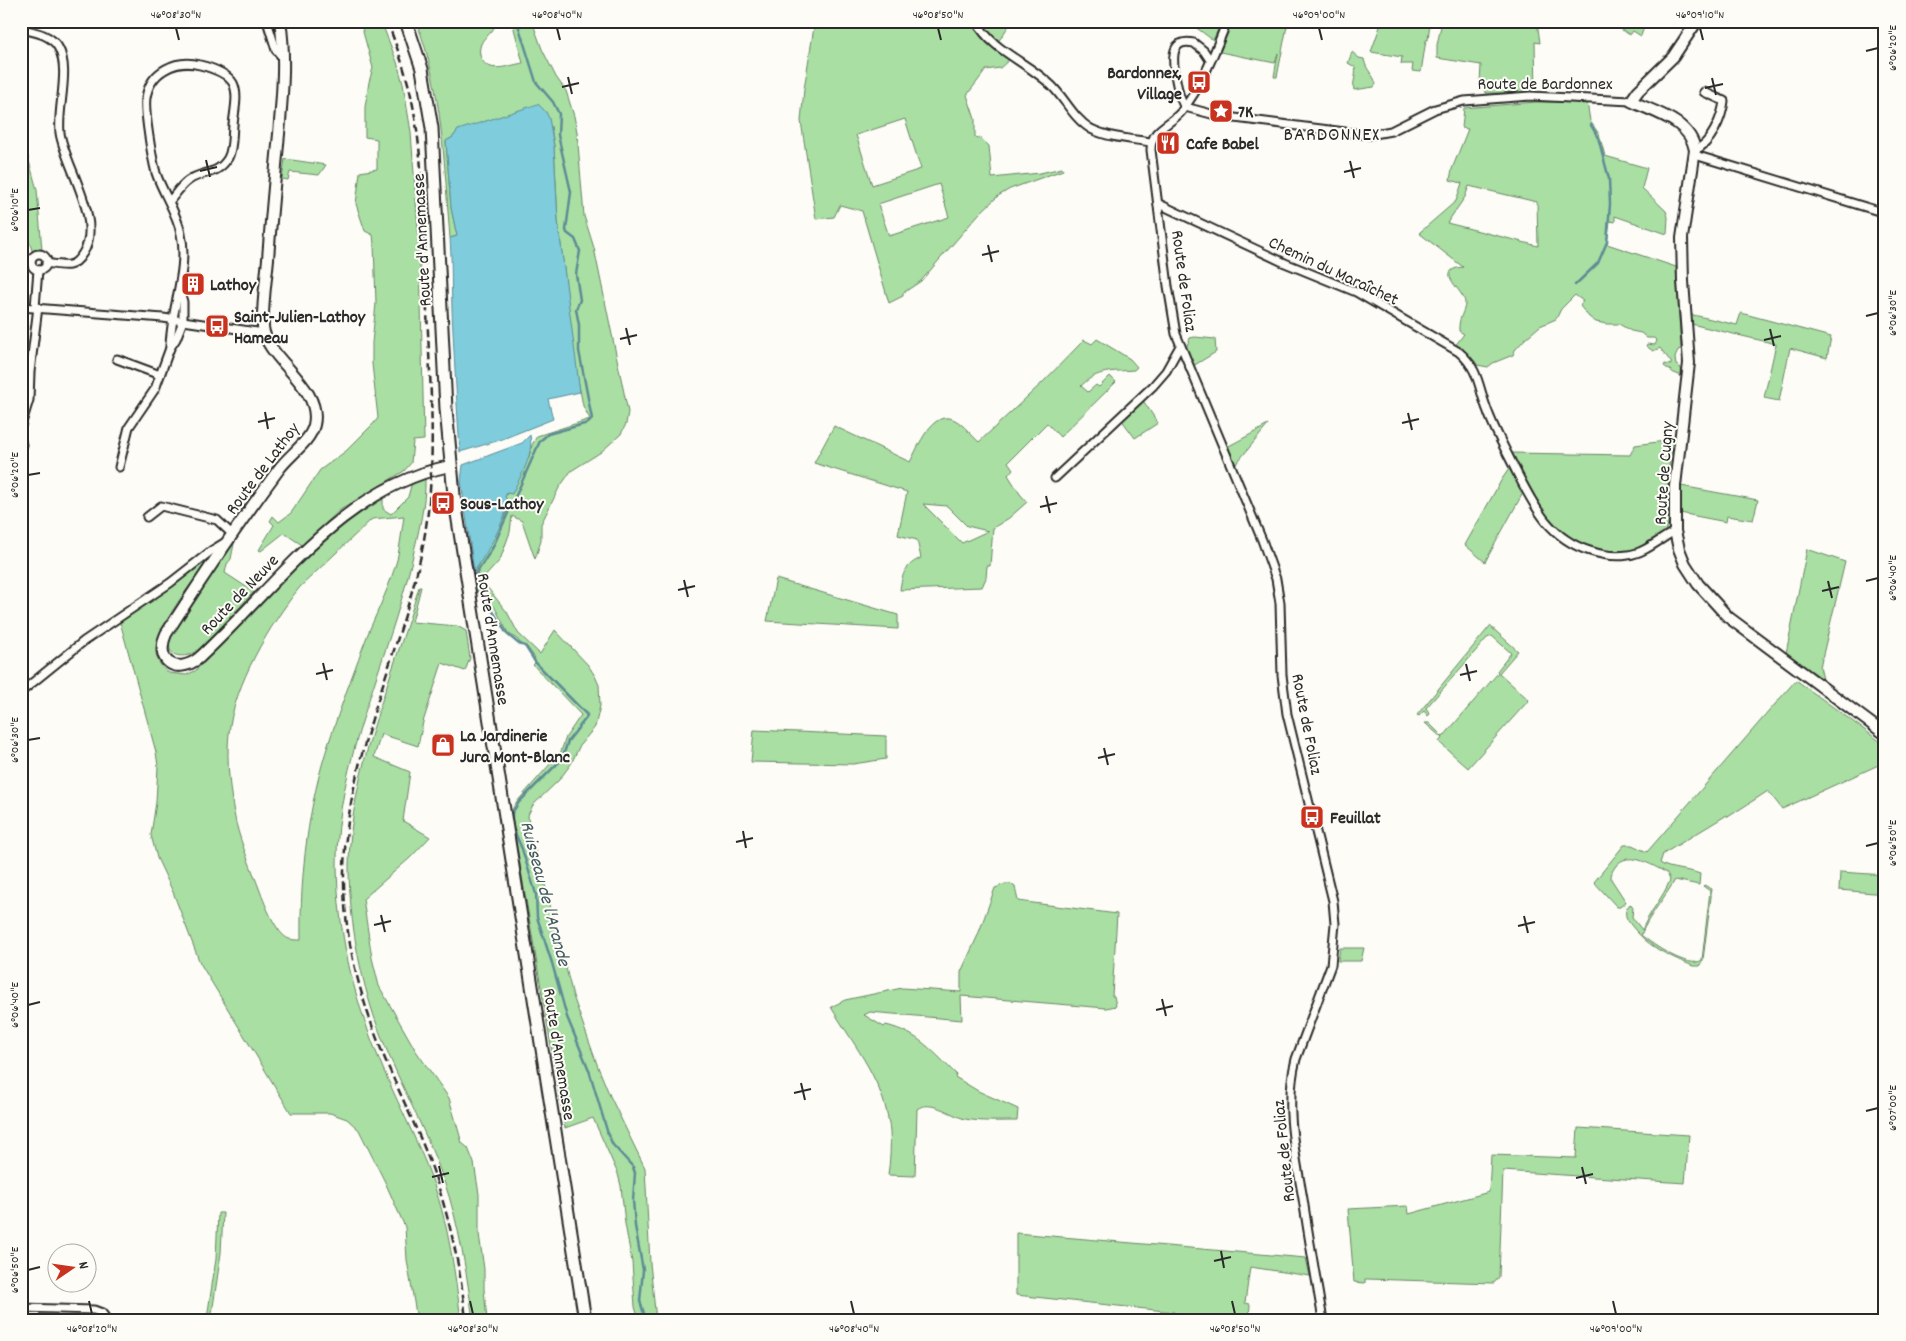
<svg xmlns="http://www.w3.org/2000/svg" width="1906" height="1341" viewBox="0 0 1906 1341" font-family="Dekko,sans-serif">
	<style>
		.green { fill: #a9dfa2; stroke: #6a8566; fill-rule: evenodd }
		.water { fill: #7eccdc; stroke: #5d8c95 }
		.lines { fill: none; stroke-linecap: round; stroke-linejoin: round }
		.stream { stroke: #5d8c95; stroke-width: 2.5 }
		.street-casing { stroke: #2b2b2b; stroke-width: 11 }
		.secondary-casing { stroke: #2b2b2b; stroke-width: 14 }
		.primary-casing { stroke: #2b2b2b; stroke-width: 15 }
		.street { stroke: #fdfcf7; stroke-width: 7 }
		.secondary { stroke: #fdfcf7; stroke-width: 10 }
		.primary { stroke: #fdfcf7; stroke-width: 11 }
		.rail { stroke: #2b2b2b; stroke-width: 2.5; stroke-dasharray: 8 4; stroke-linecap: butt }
		.ticks { fill: none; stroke: #2b2b2b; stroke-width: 2 }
		.labels { text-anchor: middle; stroke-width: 4; stroke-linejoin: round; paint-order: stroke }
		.poi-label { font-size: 18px; font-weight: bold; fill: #2b2b2b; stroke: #fdfcf7; text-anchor: start }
		.street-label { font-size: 18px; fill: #2b2b2b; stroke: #fdfcf7 }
		.water-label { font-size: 19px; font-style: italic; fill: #445b60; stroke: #fdfcf7 }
		.quarter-label { font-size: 20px; letter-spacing: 1px; fill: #2b2b2b; stroke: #fdfcf7 }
		.neatline { fill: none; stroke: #2b2b2b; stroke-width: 2 }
		.ticks-label { font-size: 12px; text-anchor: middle; fill: #2b2b2b }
	</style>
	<rect width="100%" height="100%" fill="#fdfcf7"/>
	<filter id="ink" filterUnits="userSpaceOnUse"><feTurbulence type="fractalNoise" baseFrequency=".02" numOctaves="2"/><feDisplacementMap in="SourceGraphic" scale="10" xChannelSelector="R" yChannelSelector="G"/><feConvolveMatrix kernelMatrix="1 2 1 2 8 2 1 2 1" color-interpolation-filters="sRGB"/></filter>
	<g filter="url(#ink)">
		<g class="green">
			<path d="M360 21H381L397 62 403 84 411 132 420 257 424 440 413 441 411 463 404 471 340 510 302 545 284 533 261 551 259 550 274 525 270 521 273 516 279 522 291 513 320 470 346 451 374 423 378 418 372 364V343L376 303 374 244 373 235 365 231 356 204 360 172 377 169V139L365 137V107L369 82 373 68Z"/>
			<path d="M416 21H496C493 36 485 34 481 44 479 49 479 55 482 60 490 74 510 65 523 63L512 21H532L542 49 556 77 566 91 574 116 577 132 584 216 594 248 628 412 626 424 621 434 601 452 571 471 559 488 541 524V541L535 559 522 521 512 516 510 532 500 560 483 579V582L507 612 518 633 540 654 555 630 588 665 595 676 599 685 600 706 595 727 580 745 571 764 559 780 533 805 528 815 530 835 540 865 573 996 598 1067 610 1096 645 1168 650 1263 656 1320H639L635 1307 632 1262 625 1224 621 1186 618 1174 593 1118 565 1128 511 812 515 804 551 763 559 757 566 737 581 715 533 665 535 663 533 660 535 658 527 647 520 643 518 640 508 633 494 606 488 607 475 588 472 578 506 513 508 503 505 497 507 493H512L529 457 532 445 537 436 590 419 583 406 576 369 558 221 554 146 551 126 458 130 453 137 446 141 451 208 457 236 450 238C444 164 443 90 416 21Z"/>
			<path d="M815 21H971L983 38 1010 59 1000 68 986 70 967 95 975 119V137L982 139 989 146 992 178 1040 173 1062 168 1063 170 1010 189 998 196 978 215 921 281 903 293V296L889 303 862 211 840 205 834 217 816 219 801 121 804 89ZM905 119 921 169 872 185 856 135ZM939 184 949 217 889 236 878 204Z"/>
			<path d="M980 21H1012L998 42 988 32Z"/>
			<path d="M1187 21H1220L1221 24 1213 40Z"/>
			<path d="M1233 21H1288L1277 77H1274L1278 53 1275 63 1220 52Z"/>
			<path d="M1382 21 1430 22 1428 40H1426L1421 72 1412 71 1413 64H1401L1402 57 1371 52Z"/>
			<path d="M1442 21H1537L1540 43 1535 42 1536 93H1486L1480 83 1481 65 1437 58V45Z"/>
			<path d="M1608 21H1646L1641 36 1633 31 1630 35Z"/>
			<path d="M1352 52 1359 58 1364 59C1366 71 1373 73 1376 84L1374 87 1354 90C1352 82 1357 76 1355 67L1348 63Z"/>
			<path d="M1536 102H1587L1590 121 1599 134 1605 156 1647 168 1642 188 1666 211 1668 217 1667 234 1615 216V222L1610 221 1607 244 1676 267 1681 349 1678 350 1675 358 1676 365 1681 368 1682 376 1674 373 1664 366 1665 364 1671 365V362L1660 348 1653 351 1646 346 1647 344 1655 345 1657 341 1654 338H1647L1641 333 1631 331 1619 324H1607L1596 322 1589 317 1580 306 1583 301 1575 295 1561 309 1556 319 1540 326 1525 339 1515 350 1513 355 1493 363 1488 367 1477 365 1475 361 1455 346 1464 334 1459 331C1458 317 1465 312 1465 303 1465 291 1432 270 1463 267L1419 233 1456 201 1462 183 1450 180 1452 169 1468 129 1462 128 1464 108ZM1469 186 1537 202 1538 246 1447 223 1465 197Z"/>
			<path d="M26 150 37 190 42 250 33 253 21 218V155L22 152Z"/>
			<path d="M285 159 326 165 319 175 290 172 288 180 282 179Z"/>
			<path d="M1741 313 1831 337 1827 358 1790 348 1779 401 1764 398 1776 344 1691 324 1689 314 1737 325Z"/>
			<path d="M1195 337 1215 339 1216 352 1193 366 1186 348 1190 338Z"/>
			<path d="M1097 339 1130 359 1137 367 1134 370C1112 372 1098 369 1081 386L1088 392 1096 385 1099 387 1110 376 1116 382 1060 437 1047 423 1008 462 1013 469 1008 475 1020 494 1027 502 1009 518 993 528 990 566H987L986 578 982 587 900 590C902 574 905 565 921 558L917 540 898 535 907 492 814 463 834 426 910 462C918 448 932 408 955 420 964 425 971 435 979 442L1043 382 1084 340 1092 344ZM923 504 947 506 967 526 988 531 962 543Z"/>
			<path d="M1142 399 1158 423 1135 438 1121 419Z"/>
			<path d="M1268 425 1235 465 1227 447Z"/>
			<path d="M1673 440C1671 453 1668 467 1668 481 1668 496 1672 514 1667 527 1663 539 1648 545 1637 549 1625 555 1613 554 1600 551 1548 540 1533 496 1512 453L1630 455 1635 445Z"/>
			<path d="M1511 466 1524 491 1485 562 1465 545 1502 479Z"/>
			<path d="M425 478C426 505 418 533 412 560 389 659 335 764 337 866 338 932 352 992 377 1054 394 1097 417 1138 433 1182 449 1226 455 1274 461 1320H417L407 1260 405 1227 385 1182 359 1130 347 1119 330 1113H291L200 963 173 892 157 858 151 835 156 802 158 766 156 752 120 622 123 618 181 580 204 562 207 563C192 582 156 628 156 651 156 660 162 668 169 673L186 675 195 671 318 544 337 528 383 499V509L391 514 408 497 412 482ZM404 516C402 530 400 546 397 560 390 585 379 608 369 631 355 668 341 705 329 742 308 805 300 874 301 940 297 940 293 940 289 939 276 934 265 904 260 891 252 869 242 847 236 823 230 794 226 762 229 733 234 685 270 624 300 587L372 519Z"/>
			<path d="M1681 486 1758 500 1753 520 1727 516 1726 522 1680 513Z"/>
			<path d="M236 534 231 559 227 564 225 573 254 592 198 651C185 659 163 659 171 637L215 570Z"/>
			<path d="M1807 549 1845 562 1820 667 1823 679 1786 653Z"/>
			<path d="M776 579 898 615V629L767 621Z"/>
			<path d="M419 587H421L412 622 457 626 466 631 470 658 465 671 442 663 423 722 418 746 381 734 374 757 410 772 403 821 430 837 410 858 363 899 372 958 379 986 416 1051 449 1098 462 1143 468 1148 474 1163 479 1194V1234L484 1269V1289L487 1320H473C467 1275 459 1223 444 1181 427 1133 402 1088 383 1041 361 985 349 924 349 865 350 772 393 675 419 587Z"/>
			<path d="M1490 626 1518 651 1499 673 1529 700 1468 768 1439 742 1442 738 1425 723H1429L1443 737 1498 673 1497 671 1511 653 1492 636 1487 638 1426 708 1430 714 1428 716 1424 711 1419 716 1417 715Z"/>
			<path d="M1796 680 1885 745V762L1782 809 1768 791 1728 817 1727 815 1663 854 1660 863C1670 870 1688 869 1700 874L1699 885 1675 880C1664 899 1649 915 1641 935 1652 944 1689 970 1702 960L1710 891 1703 886 1704 885 1712 889 1703 960 1700 966H1693C1667 955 1649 948 1631 925 1625 917 1623 912 1630 904L1633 908 1632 917 1642 930C1649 912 1663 898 1670 880L1667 873C1652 865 1627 849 1615 867 1612 871 1611 874 1611 879L1626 902 1620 907H1617L1594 882 1624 845H1632L1647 852Z"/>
			<path d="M754 730 886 736V759L853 764 751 762Z"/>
			<path d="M1840 872 1885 875V894L1839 890Z"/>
			<path d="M1005 884H1011L1015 887 1018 901 1117 914 1112 996H1114L1116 1006 1106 1008 961 996 962 1020 870 1012 864 1015 884 1027 886 1025C919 1033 933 1052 956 1074L955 1077 978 1091 1018 1109 1017 1121C1000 1121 981 1122 965 1119 950 1115 931 1099 917 1109L915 1176 888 1175C890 1161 891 1147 890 1132 886 1084 855 1047 831 1007L845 1000 902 988 961 992V972L978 935 995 888Z"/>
			<path d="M1340 948H1364L1361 961H1338Z"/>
			<path d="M1578 1128 1689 1135 1685 1183 1503 1171 1499 1277 1494 1283 1367 1279H1365V1283L1354 1282 1348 1209 1408 1206 1409 1214 1489 1192 1491 1155 1576 1158Z"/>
			<path d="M218 1213H223L221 1253 211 1320H198L199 1316 207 1318 216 1259Z"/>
			<path d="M1016 1233 1306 1258 1310 1276 1250 1267 1245 1303 1250 1304 1249 1320H1174V1312L1016 1295Z"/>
		</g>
		<g class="water">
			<path d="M538 104 546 112 549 118 554 146 558 221 580 392 548 399 553 419 500 440 460 452C457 405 454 358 452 310 451 286 452 262 450 238L457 236 451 208 446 141 453 137 458 130Z"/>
			<path d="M530 435C534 456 521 475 512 494L507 493 505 497 509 502C502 527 488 551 474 572L461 481 463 465 522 443Z"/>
		</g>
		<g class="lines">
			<g class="stream">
				<path d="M1575 285 1598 263 1607 242 1610 204 1609 179 1598 137 1591 125"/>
				<path d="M512 823V813L519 802 562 759 568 741 586 718 587 715 536 663 525 646 519 644 507 634 474 581V577L493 547 540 441 548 434 588 423 592 419 579 351V325L576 309 580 300 576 274 580 251 575 239 567 233 566 230 571 192 558 135 559 114 553 102 536 82 517 21"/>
				<path d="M513 828 522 849 536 894 537 917 552 963 567 1017 589 1070 608 1134 613 1145 633 1167 635 1173 633 1200 635 1226 643 1270 640 1301 646 1320"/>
			</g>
			<g class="street-casing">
				<g id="street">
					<path d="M267 21 276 50 283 58"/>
					<path d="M976 21C993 52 1028 62 1052 86 1065 99 1074 119 1091 129 1109 138 1132 139 1151 142"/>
					<path d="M1227 21C1215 52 1202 86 1181 112 1169 126 1151 128 1151 150L1168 286 1176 334 1262 540 1276 579 1280 603 1282 675 1287 714 1333 901 1335 924 1331 965 1296 1059C1284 1105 1295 1153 1303 1199 1309 1239 1316 1279 1323 1320"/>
					<path d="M21 29C35 32 50 34 58 47 71 69 57 107 60 133 65 166 104 221 83 253 80 258 75 264 69 265 62 266 53 264 46 263"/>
					<path d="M1185 107 1219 116 1369 135 1391 131 1435 109 1464 101 1530 96 1631 101"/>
					<path d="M1185 107C1179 99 1178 89 1176 80 1173 64 1168 37 1194 43L1204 51 1210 60"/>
					<path d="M1695 150C1711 144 1722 118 1724 101L1704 92"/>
					<path d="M1695 155 1885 213"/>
					<path d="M169 202C175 195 181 185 189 180 204 170 217 176 228 158 233 149 232 136 233 125 234 112 239 95 233 83 227 73 212 68 200 65 176 59 150 71 146 98 144 112 152 158 156 173 163 194 177 212 181 234 189 270 170 311 170 348"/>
					<path d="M1159 204 1285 263 1356 292 1459 352C1480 370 1478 388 1488 412 1495 431 1505 449 1514 467 1533 504 1548 538 1590 551 1602 555 1615 557 1628 555 1645 553 1660 539 1675 531"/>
					<circle cx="39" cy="262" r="8"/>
					<path d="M21 259 31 262"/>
					<path d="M21 307 163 318 264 333"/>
					<path d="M35 307 38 270"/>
					<path d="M117 359 160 375"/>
					<path d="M21 426 29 400 30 372 38 307"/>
					<path d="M21 441 22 445"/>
					<path d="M119 467 129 427 155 389 170 348 176 339 183 321V302L180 291"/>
					<path d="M1055 478 1153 386 1166 371 1180 346"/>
					<path d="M147 517 161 506 217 520 232 534"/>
					<path d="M21 692 84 641 170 583 211 551 224 543"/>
					<path d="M21 1308 94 1310 102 1313 107 1320"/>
				</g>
			</g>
			<g class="secondary-casing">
				<g id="secondary">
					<path d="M280 21C286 59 282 96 279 134 275 176 271 217 268 259 266 281 262 304 263 327 266 360 323 386 314 425 310 442 289 455 279 469 239 523 202 578 166 634 154 661 176 676 199 658 276 587 341 488 450 466"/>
					<path d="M1697 21 1673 57 1638 91 1631 101C1653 112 1690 120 1695 150L1682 238 1683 281 1689 363 1675 486V531L1679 549 1685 564 1698 584 1728 617 1885 734"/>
				</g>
			</g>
			<g class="primary-casing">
				<path id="primary" d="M406 21 422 69 432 128 446 409 454 495 585 1320"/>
			</g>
			<use href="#street" class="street"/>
			<use href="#secondary" class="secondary"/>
			<use href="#primary" class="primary"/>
			<path class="rail" d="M387 21C396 44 404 67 410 91 426 162 423 240 427 312 431 399 439 487 417 572 391 676 342 774 344 884 345 945 362 1003 385 1059 399 1092 415 1124 428 1157 448 1210 460 1264 466 1320"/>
		</g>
	</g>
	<path class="ticks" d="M176 28 179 40M557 28 560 40M938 28 941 40M1319 28 1322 40M1700 28 1703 40M1866 51 1878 48M568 77 572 94M1712 78 1716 95M562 87 579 83M1705 88 1723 84M206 160 210 177M1350 161 1354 178M200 171 217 167M1344 172 1361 168M28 210 40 208M988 245 992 262M982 255 999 251M1866 316 1878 313M626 328 630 345M1770 329 1774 346M620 339 637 335M1764 340 1781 336M265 412 268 429M1408 413 1412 430M258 422 275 418M1402 423 1419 419M28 475 40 473M1046 496 1050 513M1040 507 1057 503M684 580 688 597M1828 581 1832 598M1866 581 1878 578M678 590 695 586M1822 591 1839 587M323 663 327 680M1466 664 1470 681M316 674 333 670M1460 675 1477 671M28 740 40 738M1104 748 1108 765M1098 758 1115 754M743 831 746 848M736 842 753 838M1866 846 1878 843M381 915 385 932M1524 916 1528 933M374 925 391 921M1518 926 1535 922M1162 999 1166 1016M28 1005 40 1002M1156 1010 1173 1006M801 1083 805 1100M794 1093 811 1089M1866 1111 1878 1108M439 1166 443 1183M1582 1167 1586 1184M432 1177 449 1173M1576 1178 1593 1174M1221 1251 1224 1268M1214 1261 1231 1257M28 1270 40 1267M89 1301 92 1314M470 1301 473 1314M851 1301 854 1314M1232 1301 1235 1314M1613 1301 1616 1314"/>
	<defs>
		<g id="bus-square" transform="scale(1.25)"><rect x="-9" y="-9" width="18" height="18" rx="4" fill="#c8321e" stroke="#fdfcf7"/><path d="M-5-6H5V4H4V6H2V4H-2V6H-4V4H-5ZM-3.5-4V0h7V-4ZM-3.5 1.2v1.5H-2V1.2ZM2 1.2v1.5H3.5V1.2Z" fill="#fff"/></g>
		<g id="sight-square" transform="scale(1.25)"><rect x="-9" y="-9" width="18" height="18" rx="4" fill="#c8321e" stroke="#fdfcf7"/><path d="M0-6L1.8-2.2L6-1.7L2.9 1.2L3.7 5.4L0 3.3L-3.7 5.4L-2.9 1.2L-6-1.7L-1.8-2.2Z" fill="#fff"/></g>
		<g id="restaurant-square" transform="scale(1.25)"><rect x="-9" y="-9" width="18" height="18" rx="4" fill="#c8321e" stroke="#fdfcf7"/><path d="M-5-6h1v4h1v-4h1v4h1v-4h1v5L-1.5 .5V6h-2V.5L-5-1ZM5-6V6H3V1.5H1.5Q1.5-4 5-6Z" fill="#fff"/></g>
		<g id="building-square" transform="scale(1.25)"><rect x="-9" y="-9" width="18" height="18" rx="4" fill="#c8321e" stroke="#fdfcf7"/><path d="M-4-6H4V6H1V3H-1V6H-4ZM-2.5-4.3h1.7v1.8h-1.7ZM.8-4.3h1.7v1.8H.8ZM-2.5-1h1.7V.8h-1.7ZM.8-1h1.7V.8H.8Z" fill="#fff"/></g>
		<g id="shop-square" transform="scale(1.25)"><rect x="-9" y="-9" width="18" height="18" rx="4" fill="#c8321e" stroke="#fdfcf7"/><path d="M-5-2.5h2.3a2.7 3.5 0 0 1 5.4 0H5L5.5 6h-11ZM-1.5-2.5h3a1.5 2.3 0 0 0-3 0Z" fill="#fff"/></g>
	</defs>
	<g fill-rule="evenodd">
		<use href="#bus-square" x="1199" y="82"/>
		<use href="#sight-square" x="1221" y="111"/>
		<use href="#restaurant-square" x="1168" y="143"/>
		<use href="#building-square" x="193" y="284"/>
		<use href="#bus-square" x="217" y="326"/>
		<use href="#bus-square" x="443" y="503"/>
		<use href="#shop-square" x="443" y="745"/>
		<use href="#bus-square" x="1312" y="817"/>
	</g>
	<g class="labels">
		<g class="poi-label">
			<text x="1182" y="78" text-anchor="end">Bardonnex,<tspan x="1182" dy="21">Village</tspan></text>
			<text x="1238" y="117">7K</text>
			<text x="1186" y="149">Cafe Babel</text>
			<text x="210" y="290">Lathoy</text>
			<text x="234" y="322">Saint-Julien-Lathoy<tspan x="234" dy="21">Hameau</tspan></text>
			<text x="460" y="509">Sous-Lathoy</text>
			<text x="460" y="741">La Jardinerie<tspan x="460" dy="21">Jura Mont-Blanc</tspan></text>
			<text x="1330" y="823">Feuillat</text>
		</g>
		<g class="street-label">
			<text x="1545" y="89">Route de Bardonnex</text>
			<text transform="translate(421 240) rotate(-93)" y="6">Route d'Annemasse</text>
			<text transform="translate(1334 270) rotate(25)" y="6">Chemin du Maraîchet</text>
			<text transform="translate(1185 281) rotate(82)" y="6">Route de Foliaz</text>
			<text transform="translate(262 468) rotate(-53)" y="6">Route de Lathoy</text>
			<text transform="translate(1663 473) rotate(-86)" y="6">Route de Cugny</text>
			<text transform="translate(239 594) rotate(-46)" y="6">Route de Neuve</text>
			<text transform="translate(494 639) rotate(81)" y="6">Route d'Annemasse</text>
			<text transform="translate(1308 724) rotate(79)" y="6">Route de Foliaz</text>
			<text transform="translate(560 1054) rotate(81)" y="6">Route d'Annemasse</text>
			<text transform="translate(1283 1151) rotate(-96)" y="6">Route de Foliaz</text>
		</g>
		<g class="water-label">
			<text transform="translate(547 893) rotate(75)" y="7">Ruisseau de l'Arande</text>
		</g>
		<g class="quarter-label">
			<text x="1332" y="140">BARDONNEX</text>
		</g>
	</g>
	<rect width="1906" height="1341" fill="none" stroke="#fdfcf7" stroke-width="55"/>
	<g transform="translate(72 1268) rotate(77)"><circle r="24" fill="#fdfcf7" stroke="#a9a8a5"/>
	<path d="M0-4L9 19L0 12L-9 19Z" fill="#c8321e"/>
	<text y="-8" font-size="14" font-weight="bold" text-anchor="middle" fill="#2b2b2b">N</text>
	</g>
	<rect x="28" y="28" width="1850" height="1286" class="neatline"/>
	<g class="ticks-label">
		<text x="176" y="18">46°08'30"N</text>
		<text x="557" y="18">46°08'40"N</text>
		<text x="938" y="18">46°08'50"N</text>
		<text x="1319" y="18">46°09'00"N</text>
		<text x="1700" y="18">46°09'10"N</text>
		<text transform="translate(1892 48) rotate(-90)" y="4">6°06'20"E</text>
		<text transform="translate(14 210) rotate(-90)" y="4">6°06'10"E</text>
		<text transform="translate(1892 313) rotate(-90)" y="4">6°06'30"E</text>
		<text transform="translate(14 475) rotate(-90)" y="4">6°06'20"E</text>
		<text transform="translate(1892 578) rotate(-90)" y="4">6°06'40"E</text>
		<text transform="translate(14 740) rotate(-90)" y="4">6°06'30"E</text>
		<text transform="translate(1892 843) rotate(-90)" y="4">6°06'50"E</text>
		<text transform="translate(14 1005) rotate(-90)" y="4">6°06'40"E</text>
		<text transform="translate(1892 1108) rotate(-90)" y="4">6°07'00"E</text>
		<text transform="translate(14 1270) rotate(-90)" y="4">6°06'50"E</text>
		<text x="92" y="1332">46°08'20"N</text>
		<text x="473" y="1332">46°08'30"N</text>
		<text x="854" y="1332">46°08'40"N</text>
		<text x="1235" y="1332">46°08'50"N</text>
		<text x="1616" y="1332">46°09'00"N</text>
	</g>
</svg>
